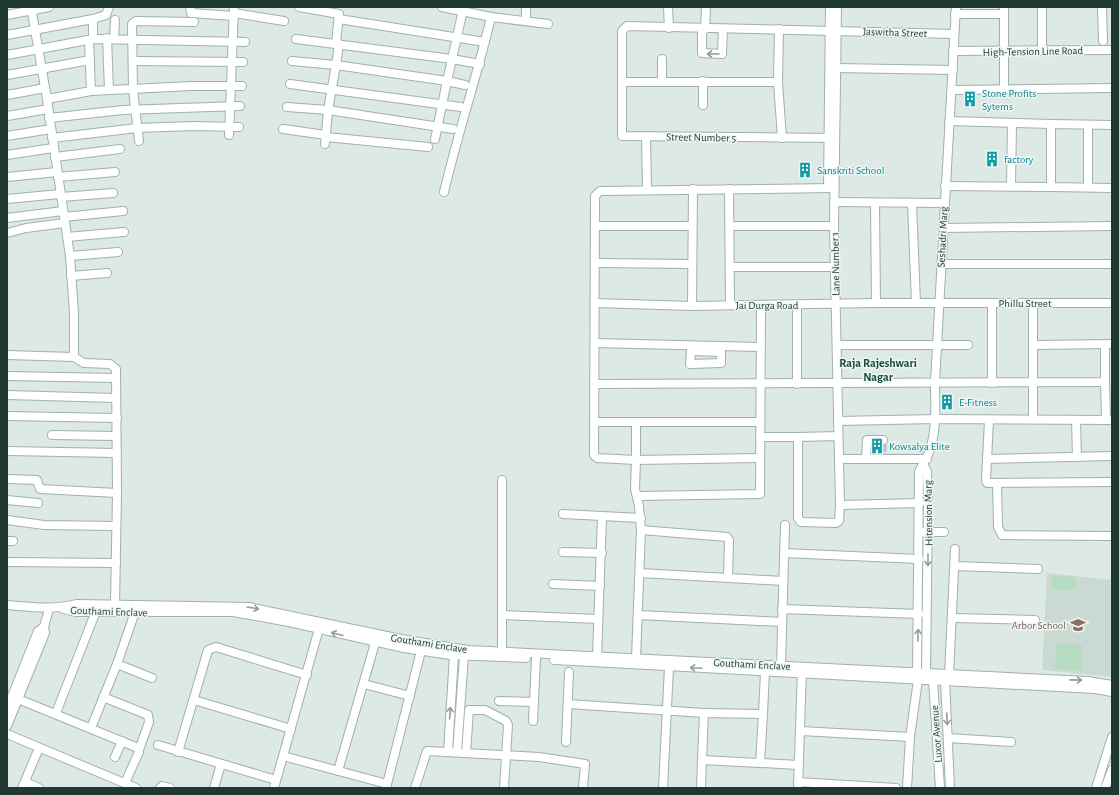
<svg xmlns="http://www.w3.org/2000/svg" width="1119" height="795" viewBox="0 0 1119 795" font-family="'Alegreya Sans',sans-serif">
	<style>
		.built { fill: #cbd9d3 }
		.green { fill: #b5dbc0 }
		.lines { fill: none; stroke-linecap: round; stroke-linejoin: round }
		.minor-tunnel { stroke: #b7c6c0; stroke-width: 8; stroke-dasharray: 8 4; stroke-linecap: butt }
		.minor-casing { stroke: #a0b1ab; stroke-width: 10 }
		.minor { stroke: #fff; stroke-width: 8 }
		.oneway { stroke: #8f9c98 }
		.labels { text-anchor: middle; stroke-width: 3; stroke-linejoin: round; paint-order: stroke }
		.street-label { font-size: 11px; fill: #1f3932; stroke: #edf6f2 }
		.culture-label { font-size: 11px; fill: #0d838f; stroke: #edf6f2; text-anchor: start }
		.education-label { font-size: 11px; fill: #785e54; stroke: #edf6f2; text-anchor: end }
		.neighbourhood-label { font-size: 12px; font-weight: bold; fill: #1b4a40; stroke: #edf6f2 }
	</style>
	<rect width="100%" height="100%" fill="#dde9e4"/>
	<path class="built" d="M1047 573 1112 580V677L1042 670Z"/>
	<g class="green">
		<path d="M1052 576 1076 577 1075 590 1051 589Z"/>
		<path d="M1056 644 1082 645V670L1055 669Z"/>
	</g>
	<g class="lines">
		<path class="minor-tunnel" d="M882 452 883 440"/>
		<g class="minor-casing">
			<g id="minor">
				<path d="M31 7 47 99 70 256 74 313V357L84 363 110 364 116 369 117 493 115 605"/>
				<path d="M190 7 191 13 234 16"/>
				<path d="M299 7 339 14 336 43"/>
				<path d="M442 7 491 17 548 24"/>
				<path d="M526 7V21"/>
				<path d="M668 7 669 28"/>
				<path d="M837 7 834 226 840 505 839 521 836 523 801 522 798 518V437L838 436"/>
				<path d="M1004 7V89"/>
				<path d="M1042 7V51"/>
				<path d="M1102 7 1103 41"/>
				<path d="M234 13 284 21"/>
				<path d="M955 14H1004"/>
				<path d="M7 15 49 7"/>
				<path d="M93 19V39"/>
				<path d="M339 19 485 42"/>
				<path d="M702 29V53L722 54 723 29"/>
				<path d="M705 29 706 7"/>
				<path d="M7 35 93 19 106 15 109 7"/>
				<path d="M107 38 109 90"/>
				<path d="M114 39 115 20"/>
				<path d="M296 39 452 59 463 10"/>
				<path d="M89 40 91 91"/>
				<path d="M953 51 1112 50"/>
				<path d="M7 55 93 39 245 42"/>
				<path d="M133 61 243 62"/>
				<path d="M292 61 336 65 339 44"/>
				<path d="M836 68 953 70"/>
				<path d="M7 75 90 60"/>
				<path d="M662 81V59"/>
				<path d="M622 82H778L779 29"/>
				<path d="M778 82 782 138"/>
				<path d="M290 84 461 107"/>
				<path d="M952 90 1112 88"/>
				<path d="M7 95 45 88"/>
				<path d="M47 99 91 91 191 86H242"/>
				<path d="M703 105V81"/>
				<path d="M287 107 328 110 453 129"/>
				<path d="M7 116 48 109"/>
				<path d="M49 118 123 110 240 106"/>
				<path d="M949 121 1051 124"/>
				<path d="M1112 125 1051 124V187L1112 188"/>
				<path d="M283 129 326 135"/>
				<path d="M229 135 234 7"/>
				<path d="M7 136 51 129"/>
				<path d="M326 137 428 147"/>
				<path d="M646 137 647 189"/>
				<path d="M52 138 137 128 194 126 239 127"/>
				<path d="M835 138 622 136V31L627 26 954 34"/>
				<path d="M435 139 447 81 465 85"/>
				<path d="M139 141 133 90 132 24 136 21 194 22"/>
				<path d="M325 144 328 110 336 65 447 81 452 59 480 64"/>
				<path d="M7 155 53 148"/>
				<path d="M55 157 120 149"/>
				<path d="M7 177 57 172"/>
				<path d="M58 177 115 172"/>
				<path d="M945 186 1051 187"/>
				<path d="M1011 186 1012 123"/>
				<path d="M1088 187V125"/>
				<path d="M828 188 830 7"/>
				<path d="M729 189 730 305"/>
				<path d="M444 192C458 133 477 76 491 17"/>
				<path d="M61 197 113 193"/>
				<path d="M7 199 60 194"/>
				<path d="M834 202 944 203"/>
				<path d="M875 203 876 303"/>
				<path d="M912 203 916 303"/>
				<path d="M64 217 123 211"/>
				<path d="M7 218 63 211"/>
				<path d="M595 226H692"/>
				<path d="M730 226H834"/>
				<path d="M943 228 1112 226"/>
				<path d="M7 233 26 228 65 223"/>
				<path d="M67 237 124 232"/>
				<path d="M70 256 118 252"/>
				<path d="M595 263 692 264"/>
				<path d="M941 264H1112"/>
				<path d="M730 267H835"/>
				<path d="M71 276 107 273"/>
				<path d="M595 303 692 306 876 303H1112"/>
				<path d="M992 304V383"/>
				<path d="M692 306 693 189"/>
				<path d="M595 343 760 347"/>
				<path d="M837 345H968"/>
				<path d="M1033 345 1112 344"/>
				<path d="M691 351 721 352V363L690 364Z"/>
				<path d="M7 355 74 357"/>
				<path d="M7 376 116 378"/>
				<path d="M1105 382 1106 420"/>
				<path d="M594 384 1105 382V345"/>
				<path d="M797 384V305"/>
				<path d="M7 395 116 398"/>
				<path d="M7 416 117 418"/>
				<path d="M1033 419V303"/>
				<path d="M989 420 986 480 987 483 1112 482"/>
				<path d="M1076 420 1077 457"/>
				<path d="M838 421 936 419 1112 420"/>
				<path d="M594 422H759"/>
				<path d="M636 422V460L759 458"/>
				<path d="M52 435 116 436"/>
				<path d="M760 437H798"/>
				<path d="M7 451 117 453"/>
				<path d="M839 459H927"/>
				<path d="M866 459 867 440H883"/>
				<path d="M987 459 1112 456"/>
				<path d="M924 466 927 471 928 502 926 674"/>
				<path d="M7 479 37 480 40 489 117 493"/>
				<path d="M502 480V651"/>
				<path d="M997 483 998 527 1002 535 1112 536"/>
				<path d="M637 496 760 494 761 306"/>
				<path d="M7 500 38 503"/>
				<path d="M840 505 920 503"/>
				<path d="M563 514 641 518"/>
				<path d="M7 520 44 525 116 526"/>
				<path d="M641 530 727 537 729 540 728 578"/>
				<path d="M923 532H944"/>
				<path d="M7 541H13"/>
				<path d="M563 552 602 553"/>
				<path d="M784 553 919 559"/>
				<path d="M7 562 116 563"/>
				<path d="M955 566 1038 569"/>
				<path d="M640 573 783 581"/>
				<path d="M553 584 600 586"/>
				<path d="M7 605C31 607 53 610 77 604L249 607 401 639 468 650 1088 681 1112 685"/>
				<path d="M63 609 76 612H233L289 622 404 648 450 655 526 658"/>
				<path d="M782 609 919 614"/>
				<path d="M502 615 598 619"/>
				<path d="M638 615 782 622"/>
				<path d="M953 618 1035 620"/>
				<path d="M597 657 602 517"/>
				<path d="M636 658 641 530 639 506 635 489 636 460 597 458 594 455 595 196 600 191 834 188"/>
				<path d="M554 660 1095 689 1112 692"/>
				<path d="M117 664 152 678"/>
				<path d="M781 665 785 525"/>
				<path d="M917 673 919 472C922 464 929 456 931 446 937 425 935 404 935 382L956 7"/>
				<path d="M949 675 955 549"/>
				<path d="M933 680 940 788"/>
				<path d="M945 680 950 788"/>
				<path d="M364 684 410 696"/>
				<path d="M103 697 148 715 149 722 139 750"/>
				<path d="M18 699 138 748 139 752 125 783"/>
				<path d="M194 700 291 729"/>
				<path d="M499 701 534 702"/>
				<path d="M568 704 704 713"/>
				<path d="M7 709 38 631 44 627"/>
				<path d="M56 713 96 611"/>
				<path d="M763 714 765 672"/>
				<path d="M533 721 536 659"/>
				<path d="M7 726 45 633 44 627 49 609"/>
				<path d="M91 728 117 664 135 612"/>
				<path d="M801 731 910 737"/>
				<path d="M7 734 136 788"/>
				<path d="M948 738 1011 742"/>
				<path d="M566 742 569 672"/>
				<path d="M158 745 276 780"/>
				<path d="M178 752 208 650 216 647 307 675"/>
				<path d="M448 752 454 655"/>
				<path d="M457 752 464 656"/>
				<path d="M466 753 469 710H485L506 721 508 725 504 788"/>
				<path d="M283 756 387 784"/>
				<path d="M115 757 122 741"/>
				<path d="M702 760 704 713 763 714 760 763"/>
				<path d="M338 771 375 643"/>
				<path d="M25 782 39 788"/>
				<path d="M798 782 896 788"/>
				<path d="M22 788 39 748"/>
				<path d="M160 788 162 786 170 788"/>
				<path d="M214 788 221 764"/>
				<path d="M274 788 320 625"/>
				<path d="M386 788 421 651"/>
				<path d="M415 788 427 751 539 757 585 764 583 788"/>
				<path d="M663 788 669 667"/>
				<path d="M701 788 702 760 799 765"/>
				<path d="M798 788 802 669"/>
				<path d="M907 788 910 737 918 680"/>
				<path d="M1096 788 1112 737"/>
				<path d="M1105 788 1112 770"/>
			</g>
		</g>
		<use href="#minor" class="minor"/>
	</g>
	<defs><path id="oneway-shaft" d="M-6 0H5M1.5-3L5.5 0L1.5 3" fill="none" stroke-width="1.6" stroke-linecap="round" stroke-linejoin="round"/></defs>
	<g class="oneway">
		<use href="#oneway-shaft" transform="translate(713 54) rotate(-180)"/>
		<use href="#oneway-shaft" transform="translate(928 560) rotate(90)"/>
		<use href="#oneway-shaft" transform="translate(253 608) rotate(10)"/>
		<use href="#oneway-shaft" transform="translate(337 634) rotate(-165)"/>
		<use href="#oneway-shaft" transform="translate(918 635) rotate(-88)"/>
		<use href="#oneway-shaft" transform="translate(696 668) rotate(-177)"/>
		<use href="#oneway-shaft" transform="translate(1076 680) rotate(1)"/>
		<use href="#oneway-shaft" transform="translate(450 713) rotate(-86)"/>
		<use href="#oneway-shaft" transform="translate(947 719) rotate(87)"/>
	</g>
	<defs>
		<g id="building-bare" transform="scale(1.2)"><path d="M-4-6H4V6H1V3H-1V6H-4ZM-2.5-4.3h1.7v1.8h-1.7ZM.8-4.3h1.7v1.8H.8ZM-2.5-1h1.7V.8h-1.7ZM.8-1h1.7V.8H.8Z" fill="#0f9aa8" stroke="#edf6f2" stroke-width="2.5" paint-order="stroke"/></g>
		<g id="school-bare" transform="scale(1.2)"><path d="M0-5L7-2L0 1L-7-2ZM-4 1L0 2.5L4 1V4Q0 6-4 4Z" fill="#8d6e63" stroke="#edf6f2" stroke-width="2.5" paint-order="stroke"/></g>
	</defs>
	<g fill-rule="evenodd">
		<use href="#building-bare" x="970" y="99"/>
		<use href="#building-bare" x="992" y="159"/>
		<use href="#building-bare" x="805" y="170"/>
		<use href="#building-bare" x="947" y="402"/>
		<use href="#building-bare" x="877" y="446"/>
		<use href="#school-bare" x="1078" y="625"/>
	</g>
	<g class="labels">
		<g class="street-label">
			<text transform="translate(895 32) rotate(2)" y="4">Jaswitha Street</text>
			<text transform="translate(1033 51) rotate(-1)" y="4">High-Tension Line Road</text>
			<text transform="translate(701 137) rotate(1)" y="4">Street Number 5</text>
			<text transform="translate(942 237) rotate(-87)" y="4">Seshadri Marg</text>
			<text transform="translate(835 264) rotate(-91)" y="4">Lane Number 1</text>
			<text x="1025" y="307">Phillu Street</text>
			<text x="767" y="309">Jai Durga Road</text>
			<text transform="translate(928 513) rotate(-91)" y="4">Hitension Marg</text>
			<text transform="translate(109 611) rotate(2)" y="4">Gouthami Enclave</text>
			<text transform="translate(429 643) rotate(9)" y="4">Gouthami Enclave</text>
			<text transform="translate(752 664) rotate(3)" y="4">Gouthami Enclave</text>
			<text transform="translate(936 734) rotate(-94)" y="4">Luxor Avenue</text>
		</g>
		<g class="culture-label">
			<text x="982" y="97">Stone Profits<tspan x="982" dy="13">Sytems</tspan></text>
			<text x="1004" y="163">factory</text>
			<text x="817" y="174">Sanskriti School</text>
			<text x="959" y="406">E-Fitness</text>
			<text x="889" y="450">Kowsalya Elite</text>
		</g>
		<g class="education-label">
			<text x="1066" y="629">Arbor School</text>
		</g>
		<g class="neighbourhood-label">
			<text x="878" y="367">Raja Rajeshwari<tspan x="878" dy="14">Nagar</tspan></text>
		</g>
	</g>
	<rect width="1119" height="795" fill="none" stroke="#1f3932" stroke-width="16"/>
</svg>
